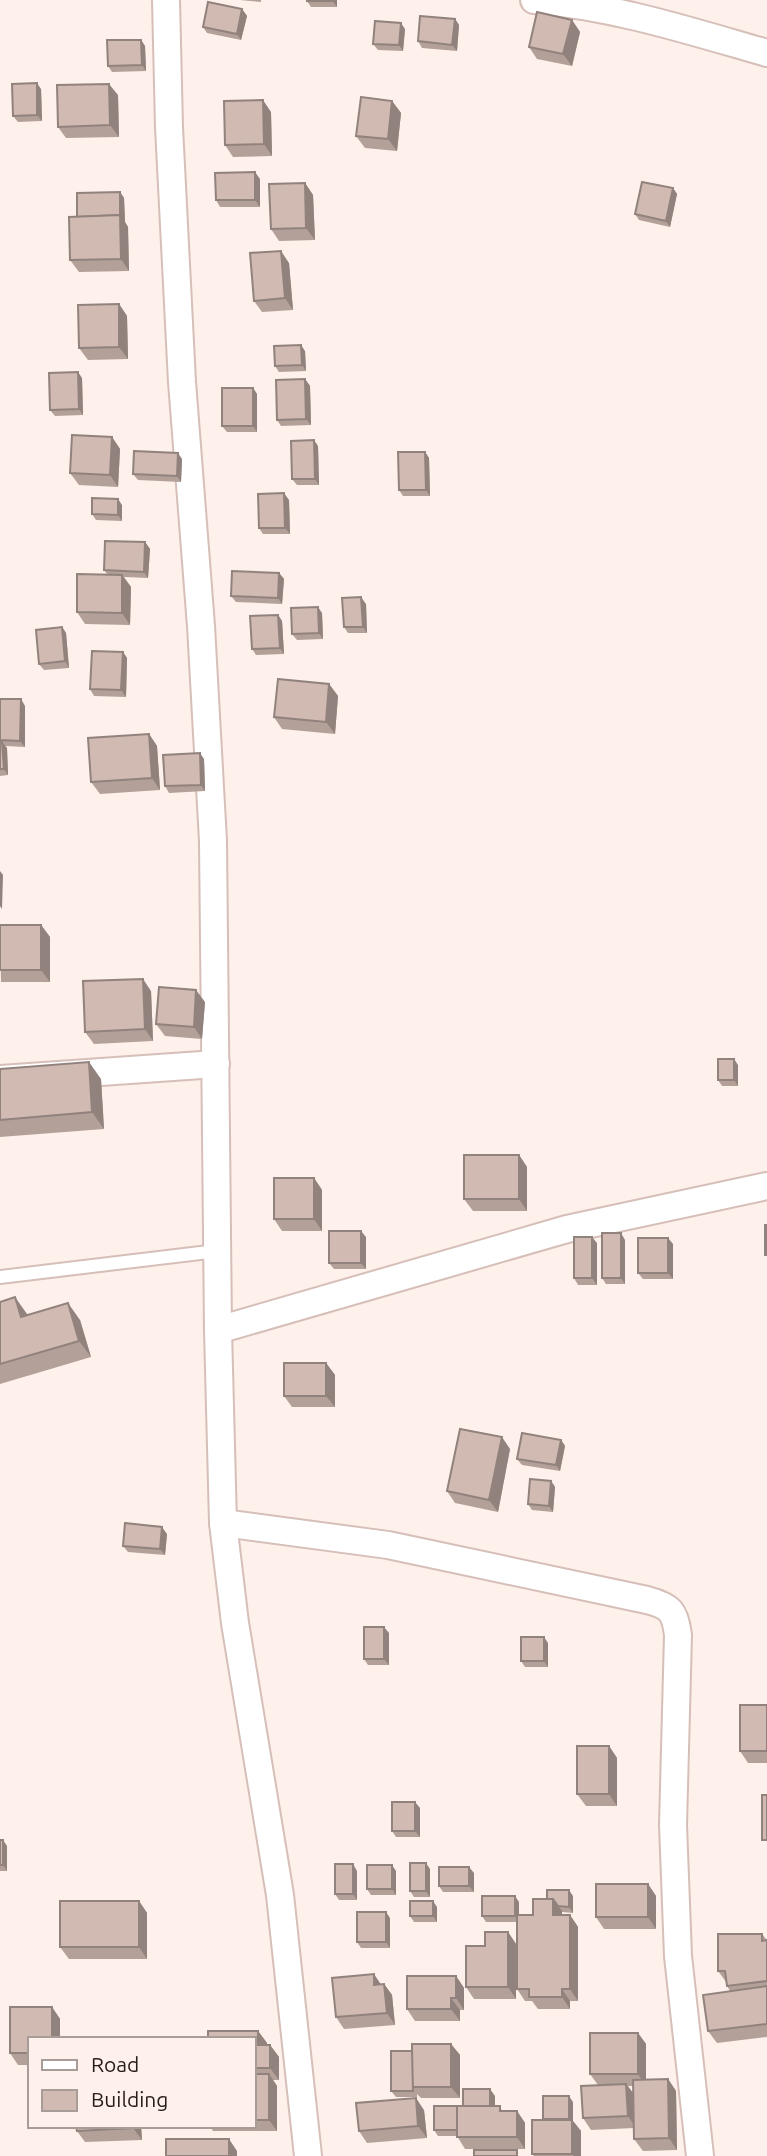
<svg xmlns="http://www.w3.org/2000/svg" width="767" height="2156" viewBox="0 0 767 2156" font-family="Ubuntu,sans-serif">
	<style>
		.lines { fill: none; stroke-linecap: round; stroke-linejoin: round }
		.service-casing { stroke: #d6bfb8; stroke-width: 16 }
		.minor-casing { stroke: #d6bfb8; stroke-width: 30 }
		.service { stroke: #fff; stroke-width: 12 }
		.minor { stroke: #fff; stroke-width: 26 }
		.wall { fill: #b3a099; fill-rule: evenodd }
		.shaded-wall { fill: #92827d }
		.building { fill: #d0bab2; stroke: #92827d; stroke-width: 2 }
	</style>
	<rect width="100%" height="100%" fill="#fef0eb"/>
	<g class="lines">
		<g class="service-casing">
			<path id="service" d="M0 1277 217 1251"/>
		</g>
		<g class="minor-casing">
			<g id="minor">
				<path d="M166 0 169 127 182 382 201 626 213 841 218 1330 223 1523 235 1623 280 1895 308 2156"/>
				<path d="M534 0C613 6 690 31 767 53"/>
				<path d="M0 1079 216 1064"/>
				<path d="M218 1330 567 1229 767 1186"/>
				<path d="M223 1523 388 1545 647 1600C670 1606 675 1611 678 1635L673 1825 678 1956 700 2156"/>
			</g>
		</g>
		<use href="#service" class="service"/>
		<use href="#minor" class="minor"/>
	</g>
	<g class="wall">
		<path d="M240 0H261V2Z"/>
		<path d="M337 0V7H311L307 1Z"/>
		<path d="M242 9 247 16 241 40 207 33 203 27Z"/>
		<path d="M455 19 459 25 457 51 422 48 418 41Z"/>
		<path d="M572 20 580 32 572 66 537 59 529 47Z"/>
		<path d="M405 29 403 51 378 50 373 44Z"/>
		<path d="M141 40 145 46 146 71 112 72 108 66Z"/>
		<path d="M41 89 42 121 18 122 13 116Z"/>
		<path d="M118 95 119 137 66 138 58 127Z"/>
		<path d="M392 101 401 113 397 151 365 148 356 136Z"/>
		<path d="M271 112 272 156 233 157 225 145Z"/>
		<path d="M260 179V207H220L216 200Z"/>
		<path d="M305 183 313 195 315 240 279 241 271 229Z"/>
		<path d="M673 188 677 194 670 227 639 220 635 214Z"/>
		<path d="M120 192 124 198 125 222 128 227 129 271 79 272 70 260 77 217Z"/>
		<path d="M289 263 293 310 262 312 254 301Z"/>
		<path d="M119 304 127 316 128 359 88 360 79 348Z"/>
		<path d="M305 351 306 371 279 372 275 366Z"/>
		<path d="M82 378 83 415 55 416 50 410Z"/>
		<path d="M305 379 310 386 311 425 281 426 277 420Z"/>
		<path d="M253 388 257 394V432H227L222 426Z"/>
		<path d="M112 437 120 449 118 487 79 485 70 473Z"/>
		<path d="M318 446 319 485H297L292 479Z"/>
		<path d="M425 452 429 458 430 496H403L399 490Z"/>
		<path d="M182 459 181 482 138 480 133 474Z"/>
		<path d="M289 500 290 534H263L259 528Z"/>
		<path d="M122 505V521L96 520 92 514Z"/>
		<path d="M145 542 150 549 148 578 124 577 131 587 130 625 85 624 77 612 107 574 104 570Z"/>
		<path d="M279 573 284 579 282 604 236 602 231 596Z"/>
		<path d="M366 604 367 633H348L344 627Z"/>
		<path d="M322 613 323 639 297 640 292 634Z"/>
		<path d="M278 615 282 621 284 654 256 655 252 649Z"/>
		<path d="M62 627 66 633 69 668 44 670 39 664Z"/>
		<path d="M123 652 127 658 126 697 94 696 90 689Z"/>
		<path d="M329 684 338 696 335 734 282 729 274 717Z"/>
		<path d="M0 699 25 706V747L5 746 7 748 8 775 0 776Z"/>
		<path d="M149 734 157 746 160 790 100 794 91 782Z"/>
		<path d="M204 759 205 791 169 793 165 786Z"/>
		<path d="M0 925H41L50 937V982H1Z"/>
		<path d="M151 991 153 1041 94 1044 85 1032Z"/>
		<path d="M205 1002 202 1039 165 1036 156 1024Z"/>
		<path d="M738 1065V1086H722L718 1080Z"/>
		<path d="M0 1069 101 1079 104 1129 0 1137Z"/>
		<path d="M519 1155 527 1167V1211H473L464 1199Z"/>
		<path d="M314 1178 322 1190V1231H282L274 1219Z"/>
		<path d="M366 1237V1269H334L329 1263Z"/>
		<path d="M625 1240V1284H606L602 1278Z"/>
		<path d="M597 1243V1285H578L574 1278Z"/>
		<path d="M673 1244V1279H643L638 1273Z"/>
		<path d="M0 1302 27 1314V1315L80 1320 91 1357 0 1384Z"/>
		<path d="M326 1363 335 1375V1407H292L284 1396Z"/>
		<path d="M561 1440 565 1446 560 1471 522 1465 517 1459Z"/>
		<path d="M510 1449 498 1512 455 1503 447 1491Z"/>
		<path d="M551 1481 555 1487 553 1512 532 1510 528 1504Z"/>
		<path d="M167 1534 165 1555 128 1552 123 1546Z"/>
		<path d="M389 1633V1665H368L364 1659Z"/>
		<path d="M548 1643V1667H525L521 1661Z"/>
		<path d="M767 1705V1763H748L740 1751Z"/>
		<path d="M609 1746 617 1758V1806H586L577 1794Z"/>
		<path d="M420 1808V1837H396L392 1831Z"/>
		<path d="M0 1840 7 1846V1871H0Z"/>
		<path d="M430 1869V1897H414L410 1891Z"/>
		<path d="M357 1871V1900H339L335 1894Z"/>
		<path d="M396 1871V1895H371L367 1889Z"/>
		<path d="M474 1873V1892H443L439 1886Z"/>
		<path d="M648 1884 656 1896V1929H604L596 1917Z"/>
		<path d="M573 1896V1913L562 1912V1915H570L578 1927V2001H570V2009H538L532 2001H525L517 1989V1922H486L482 1916 519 1902V1915H533L547 1899Z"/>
		<path d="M139 1901 147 1913V1959H69L60 1947Z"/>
		<path d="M437 1907V1922H414L410 1916Z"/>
		<path d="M390 1918V1948H361L357 1942Z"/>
		<path d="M508 1932 516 1944V1999H474L466 1987 485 1946Z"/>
		<path d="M762 1934 767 1940V2037L717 2043 708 2031 730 1991 727 1986V1983L718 1971Z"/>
		<path d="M456 1976 464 1988V2010H460V2021H415L407 2009Z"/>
		<path d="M381 1984H384L392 1995 395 2025 344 2029 336 2017Z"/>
		<path d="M52 2007 60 2019V2039H30V2065H18L10 2053Z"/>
		<path d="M258 2031 267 2043V2045H270L279 2057V2080H273L277 2086V2131H213L210 2126H254V2039Z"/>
		<path d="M638 2033 646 2044V2079H668L676 2091 677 2150 643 2151 634 2139V2128L591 2130 583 2118 598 2085 590 2074ZM628 2086H633V2093Z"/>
		<path d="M451 2044 460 2055V2098H421L417 2094V2097H396L391 2091 412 2051Z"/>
		<path d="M495 2096V2106L504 2111H517L525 2123V2149H465L457 2136H438L434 2130Z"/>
		<path d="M573 2102V2121L581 2131V2156H534L532 2154 543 2120Z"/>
		<path d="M424 2110 427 2138 367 2143 359 2131Z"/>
		<path d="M141 2126 142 2140 85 2142 77 2131Z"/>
	</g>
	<g class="shaded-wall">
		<path d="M332 0H337V7Z"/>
		<path d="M242 9 247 16 241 40 237 34Z"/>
		<path d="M455 19 459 25 457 51 452 45Z"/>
		<path d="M572 20 580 32 572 66 563 54Z"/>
		<path d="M401 23 405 29 403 51 399 45Z"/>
		<path d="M141 40 145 46 146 71 142 65Z"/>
		<path d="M37 83 41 89 42 121 37 115Z"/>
		<path d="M109 84 118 95 119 137 110 125Z"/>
		<path d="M263 100 271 112 272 156 264 144Z"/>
		<path d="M392 101 401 113 397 151 388 139Z"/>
		<path d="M255 172 260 179V207L255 200Z"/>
		<path d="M305 183 313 195 315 240 306 228Z"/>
		<path d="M673 188 677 194 670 227 666 221Z"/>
		<path d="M120 192 124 198 125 222 128 227 129 271 121 259Z"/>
		<path d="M281 251 289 263 293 310 285 298Z"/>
		<path d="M119 304 127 316 128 359 119 347Z"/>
		<path d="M301 345 305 351 306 371 302 365Z"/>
		<path d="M78 372 82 378 83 415 79 409Z"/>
		<path d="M305 379 310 386 311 425 306 419Z"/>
		<path d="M253 388 257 394V432L253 426Z"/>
		<path d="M112 437 120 449 118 487 110 475Z"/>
		<path d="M314 440 318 446 319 485 315 479Z"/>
		<path d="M425 452 429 458 430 496 426 490Z"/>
		<path d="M178 453 182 459 181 482 177 476Z"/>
		<path d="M284 493 289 500 290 534 285 528Z"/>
		<path d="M118 499 122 505V521L118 515Z"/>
		<path d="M145 542 150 549 148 578 144 572Z"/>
		<path d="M279 573 284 579 282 604 278 598Z"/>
		<path d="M122 575 131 587 130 625 122 613Z"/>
		<path d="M361 597 366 604 367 633 363 627Z"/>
		<path d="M318 607 322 613 323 639 319 633Z"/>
		<path d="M278 615 282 621 284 654 280 648Z"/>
		<path d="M62 627 66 633 69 668 65 661Z"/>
		<path d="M123 652 127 658 126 697 121 690Z"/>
		<path d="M329 684 338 696 335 734 326 722Z"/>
		<path d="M21 699 25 706V747L20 741Z"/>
		<path d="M149 734 157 746 160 790 152 778Z"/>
		<path d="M2 742 7 748 8 775 4 769Z"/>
		<path d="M200 753 204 759 205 791 201 785Z"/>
		<path d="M0 871 3 875 2 909 0 906Z"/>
		<path d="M41 925 50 937V982L41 970Z"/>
		<path d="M143 979 151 991 153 1041 145 1029Z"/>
		<path d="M196 990 205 1002 202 1039 194 1027Z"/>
		<path d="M734 1059 738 1065V1086L734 1080Z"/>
		<path d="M89 1062 101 1079 104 1129 92 1112Z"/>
		<path d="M519 1155 527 1167V1211L519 1199Z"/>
		<path d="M314 1178 322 1190V1231L314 1219Z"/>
		<path d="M361 1231 366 1237V1269L361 1263Z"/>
		<path d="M621 1233 625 1240V1284L621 1278Z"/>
		<path d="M592 1237 597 1243V1285L592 1278Z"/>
		<path d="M668 1238 673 1244V1279L668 1273Z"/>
		<path d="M15 1297 27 1314 33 1334 21 1317Z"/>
		<path d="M68 1303 80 1320 91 1357 79 1341Z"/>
		<path d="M326 1363 335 1375V1407L326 1396Z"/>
		<path d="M502 1437 510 1449 498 1512 489 1500Z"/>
		<path d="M561 1440 565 1446 560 1471 556 1465Z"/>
		<path d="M551 1481 555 1487 553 1512 549 1506Z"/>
		<path d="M162 1527 167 1534 165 1555 160 1549Z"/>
		<path d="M384 1627 389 1633V1665L384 1659Z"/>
		<path d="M544 1637 548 1643V1667L544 1661Z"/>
		<path d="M609 1746 617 1758V1806L609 1794Z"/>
		<path d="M415 1802 420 1808V1837L415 1831Z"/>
		<path d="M3 1840 7 1846V1871L3 1865Z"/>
		<path d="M426 1863 430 1869V1897L426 1891Z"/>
		<path d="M353 1864 357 1871V1900L353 1894Z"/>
		<path d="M392 1865 396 1871V1895L392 1889Z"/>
		<path d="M469 1867 474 1873V1892L469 1886Z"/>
		<path d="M648 1884 656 1896V1929L648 1917Z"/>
		<path d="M569 1890 573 1896V1913L569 1907Z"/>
		<path d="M515 1896 519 1902V1922L515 1916Z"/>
		<path d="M553 1899 562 1911V1927L553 1915Z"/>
		<path d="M139 1901 147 1913V1959L139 1947Z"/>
		<path d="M433 1901 437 1907V1922L433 1916Z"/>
		<path d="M386 1912 390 1918V1948L386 1942Z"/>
		<path d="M570 1915 578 1927V2001L570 1989Z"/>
		<path d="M508 1932 516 1944V1999L508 1987Z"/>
		<path d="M374 1974 382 1986 374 1985Z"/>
		<path d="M456 1976 464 1988V2010L456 1998Z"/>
		<path d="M384 1984 392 1995 395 2025 387 2013Z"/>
		<path d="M562 1989 570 2001V2009L562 1997Z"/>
		<path d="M451 1998 460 2010V2021L451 2009Z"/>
		<path d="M52 2007 60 2019V2039H52Z"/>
		<path d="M258 2031 267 2043V2057L258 2045Z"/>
		<path d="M638 2033 646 2044V2086L638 2074Z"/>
		<path d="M451 2044 460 2055V2098L451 2087Z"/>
		<path d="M270 2045 279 2057V2080L270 2068Z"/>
		<path d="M269 2074 277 2086V2131L269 2120Z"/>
		<path d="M668 2079 676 2091 677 2150 669 2138Z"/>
		<path d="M626 2084 635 2096 636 2128 628 2116Z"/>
		<path d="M490 2089 495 2096V2116L490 2110Z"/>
		<path d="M569 2096 573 2102V2121L581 2131V2156H574L572 2154 569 2119Z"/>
		<path d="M416 2098 424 2110 427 2138 418 2126Z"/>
		<path d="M517 2111 525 2123V2149L517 2137Z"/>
		<path d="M133 2126H141L142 2140 133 2128Z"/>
		<path d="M229 2139 237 2151V2156H229Z"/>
	</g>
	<g class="building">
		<rect x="307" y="0" width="25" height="1"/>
		<path d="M208 2 242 9 237 34 203 27Z"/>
		<path d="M537 12 572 20 563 54 529 47Z"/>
		<path d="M420 16 455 19 452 45 418 41Z"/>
		<path d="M375 21 401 23 399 45 373 44Z"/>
		<path d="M107 40H141L142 65 108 66Z"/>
		<path d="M37 83V115L13 116 12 84Z"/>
		<path d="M109 84 110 125 58 127 57 85Z"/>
		<path d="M361 97 392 101 388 139 356 136Z"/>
		<path d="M263 100 264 144 225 145 224 101Z"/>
		<path d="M255 172V200H216L215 173Z"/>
		<path d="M642 182 673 188 666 221 635 214Z"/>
		<path d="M305 183 306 228 271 229 269 184Z"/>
		<path d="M120 192V216V215L77 217V193Z"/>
		<path d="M120 215 121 259 70 260 69 217Z"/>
		<path d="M281 251 285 298 254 301 250 253Z"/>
		<path d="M119 304V347L79 348 78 305Z"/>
		<path d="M301 345 302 365 275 366 274 346Z"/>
		<path d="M78 372 79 409 50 410 49 373Z"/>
		<path d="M305 379 306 419 277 420 276 380Z"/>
		<rect x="222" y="388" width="31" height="38"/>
		<path d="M72 435 112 437 110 475 70 473Z"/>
		<path d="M314 440 315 479H292L291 441Z"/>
		<path d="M134 451 178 453 177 476 133 474Z"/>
		<path d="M398 452H425L426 490H399Z"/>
		<path d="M284 493 285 528H259L258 494Z"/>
		<path d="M92 498 118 499V515L92 514Z"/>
		<path d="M105 541 145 542 144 572 104 570Z"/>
		<path d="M232 571 279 573 278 598 231 596Z"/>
		<path d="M77 574 122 575V613L77 612Z"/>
		<path d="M361 597 363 627H344L342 598Z"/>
		<path d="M318 607 319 633 292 634 291 608Z"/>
		<path d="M278 615 280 648 252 649 250 616Z"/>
		<path d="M62 627 65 661 39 664 36 630Z"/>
		<path d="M92 651 123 652 121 690 90 689Z"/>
		<path d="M278 679 329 684 326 722 274 717Z"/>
		<path d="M0 699H21L20 741 0 740Z"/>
		<path d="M149 734 152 778 91 782 88 738Z"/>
		<path d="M0 742H2L4 769H0Z"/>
		<path d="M200 753 201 785 165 786 163 755Z"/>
		<rect x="0" y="925" width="41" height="45"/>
		<path d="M143 979 145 1029 85 1032 83 981Z"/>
		<path d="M159 987 196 990 194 1027 156 1024Z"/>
		<rect x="718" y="1059" width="16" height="21"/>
		<path d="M89 1062 92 1112 0 1120V1069Z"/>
		<rect x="464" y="1155" width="55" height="44"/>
		<rect x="274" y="1178" width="40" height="41"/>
		<rect x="765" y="1225" width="2" height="30"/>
		<rect x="329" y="1231" width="32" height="32"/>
		<rect x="602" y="1233" width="19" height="45"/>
		<rect x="574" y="1237" width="18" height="41"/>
		<rect x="638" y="1238" width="30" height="35"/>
		<path d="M15 1297 21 1317 68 1303 79 1341 0 1364V1302Z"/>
		<rect x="284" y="1363" width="42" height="33"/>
		<path d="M460 1429 502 1437 489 1500 447 1491Z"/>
		<path d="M522 1433 561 1440 556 1465 517 1459Z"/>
		<path d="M530 1479 551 1481 549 1506 528 1504Z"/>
		<path d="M125 1523 162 1527 160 1549 123 1546Z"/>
		<rect x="364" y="1627" width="20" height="32"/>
		<rect x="521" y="1637" width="23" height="24"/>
		<rect x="740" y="1705" width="27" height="46"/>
		<rect x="577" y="1746" width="32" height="48"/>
		<rect x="762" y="1795" width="5" height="45"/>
		<rect x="392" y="1802" width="23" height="29"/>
		<rect x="0" y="1840" width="3" height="25"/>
		<rect x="410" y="1863" width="16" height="28"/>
		<rect x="335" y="1864" width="18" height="30"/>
		<rect x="367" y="1865" width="25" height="24"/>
		<rect x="439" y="1867" width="30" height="19"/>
		<rect x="596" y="1884" width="52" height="33"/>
		<path d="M547 1890H569V1907L558 1906 553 1899H547Z"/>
		<rect x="482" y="1896" width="33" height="20"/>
		<path d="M533 1899H553V1915H570V1989H562V1997H529V1989H517V1915H533Z"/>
		<rect x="60" y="1901" width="79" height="46"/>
		<rect x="410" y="1901" width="23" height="15"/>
		<rect x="357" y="1912" width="29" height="30"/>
		<path d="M485 1932H508V1987H466V1946H485Z"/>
		<path d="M718 1934H762V1941L767 1940V1981L727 1986 725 1971H718Z"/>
		<path d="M374 1974V1985L384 1984 387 2013 336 2017 332 1978Z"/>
		<path d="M407 1976H456V1998H451V2009H407Z"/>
		<path d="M767 1986V2024L708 2031 703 1995Z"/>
		<path d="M10 2007H52V2039H30V2053H10Z"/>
		<path d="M208 2031H258V2045H270V2068H254V2039H208Z"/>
		<rect x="590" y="2033" width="48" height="41"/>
		<rect x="412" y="2044" width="39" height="43"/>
		<path d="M391 2051H412L413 2091H391Z"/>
		<rect x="254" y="2074" width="15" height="46"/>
		<path d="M668 2079 669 2138 634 2139 633 2080Z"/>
		<path d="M626 2084 628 2116 583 2118 581 2086Z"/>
		<rect x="463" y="2089" width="27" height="17"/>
		<rect x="543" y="2096" width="26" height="23"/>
		<path d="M416 2098 418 2126 359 2131 356 2103Z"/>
		<rect x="434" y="2106" width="23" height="24"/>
		<path d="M457 2106H500V2111H517V2137H457Z"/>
		<rect x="532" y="2120" width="40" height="34"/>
		<path d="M76 2126H133V2128L77 2131Z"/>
		<rect x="166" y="2139" width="63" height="17"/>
		<rect x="474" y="2150" width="43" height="6"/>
	</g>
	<rect x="28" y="2037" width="228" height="91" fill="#fef0eb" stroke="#a79c97" stroke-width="2"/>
	<rect x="42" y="2060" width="35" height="10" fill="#ffffff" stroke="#a79c97" stroke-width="2"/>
	<text x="91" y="2072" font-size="21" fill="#251d1a">Road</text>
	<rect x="42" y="2090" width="35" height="21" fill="#d0bab2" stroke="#a79c97" stroke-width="2"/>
	<text x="91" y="2107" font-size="21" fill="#251d1a">Building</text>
</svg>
